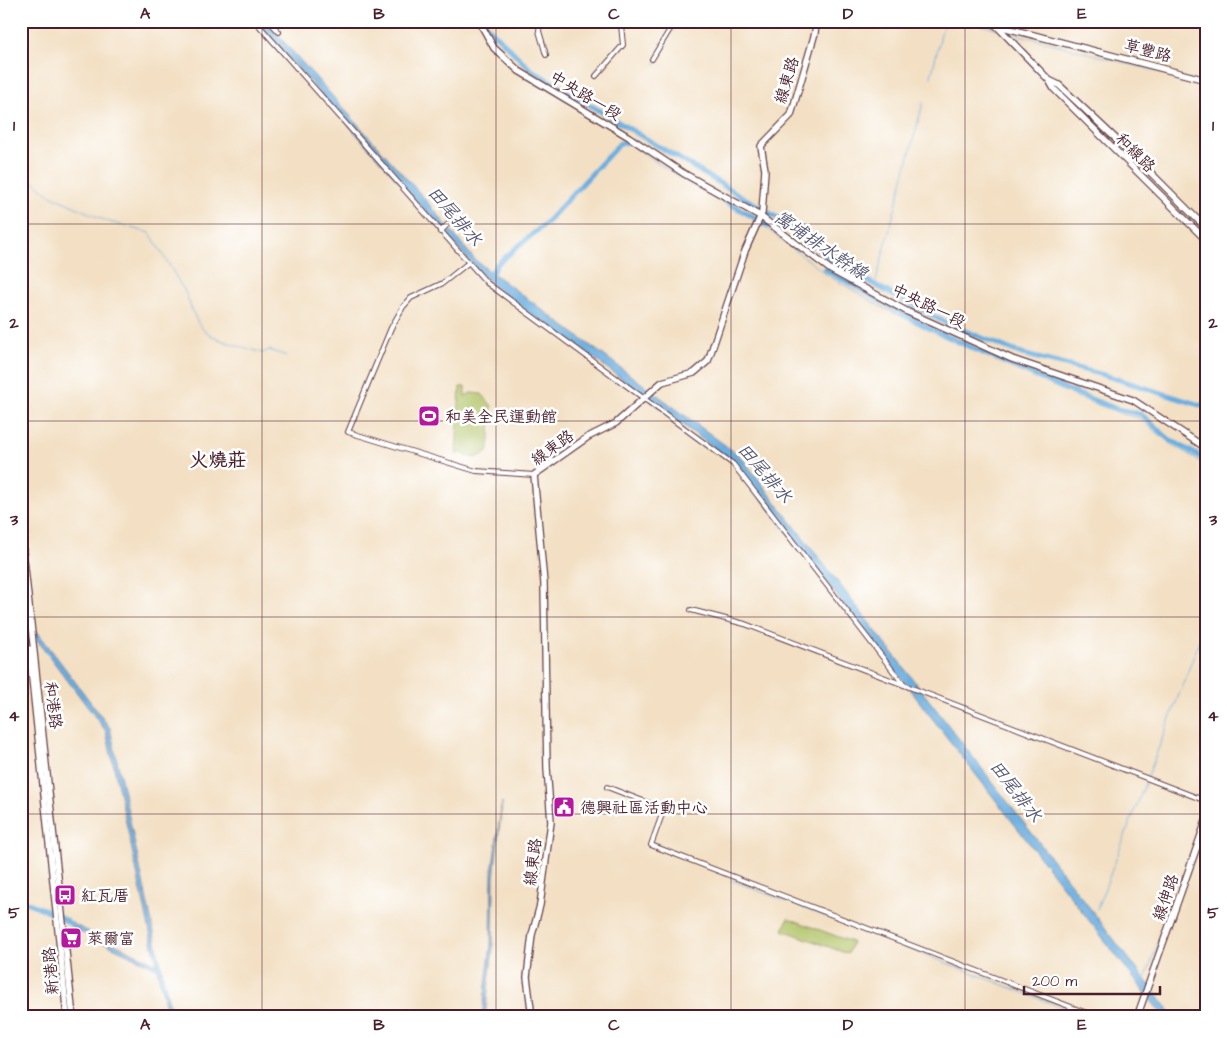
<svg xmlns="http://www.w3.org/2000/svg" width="1227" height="1038" viewBox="0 0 1227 1038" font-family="'Architects Daughter','LXGW WenKai TC',sans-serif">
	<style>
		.green { fill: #b1c366; stroke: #7e7148 }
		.water { fill: #6aaedf; stroke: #5a6685 }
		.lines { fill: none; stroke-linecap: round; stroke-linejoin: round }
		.stream { stroke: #6aaedf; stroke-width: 1 }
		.canal { stroke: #6aaedf; stroke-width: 5 }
		.river { stroke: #6aaedf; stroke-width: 9 }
		.street-casing { stroke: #633c42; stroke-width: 6 }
		.secondary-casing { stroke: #633c42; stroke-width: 8 }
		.street { stroke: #fff; stroke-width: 4 }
		.secondary { stroke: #fff; stroke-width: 5.5 }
		.grid { fill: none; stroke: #4a1f2b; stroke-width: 1; stroke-opacity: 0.55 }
		.labels { text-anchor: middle; stroke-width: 5; stroke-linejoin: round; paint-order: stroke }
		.street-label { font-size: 16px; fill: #4a1f2b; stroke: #fff }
		.poi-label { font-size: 16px; fill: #4a1f2b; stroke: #fff; text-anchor: start }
		.water-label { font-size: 18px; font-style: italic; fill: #575873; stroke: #fff }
		.quarter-label { font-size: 19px; font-weight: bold; fill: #4a1f2b; stroke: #fff }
		.neatline { fill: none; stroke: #4a1f2b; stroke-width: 2 }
		.grid-label { font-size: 16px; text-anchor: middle; font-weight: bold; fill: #4a1f2b }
	</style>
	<rect width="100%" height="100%" fill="#fff"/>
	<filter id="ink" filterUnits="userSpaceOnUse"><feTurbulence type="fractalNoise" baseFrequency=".02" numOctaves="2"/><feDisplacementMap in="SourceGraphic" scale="10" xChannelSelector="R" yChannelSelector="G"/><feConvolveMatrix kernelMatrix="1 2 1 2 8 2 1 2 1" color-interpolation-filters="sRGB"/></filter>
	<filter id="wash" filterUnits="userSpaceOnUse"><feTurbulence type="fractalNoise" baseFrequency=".0096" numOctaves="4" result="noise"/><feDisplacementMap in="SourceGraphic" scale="20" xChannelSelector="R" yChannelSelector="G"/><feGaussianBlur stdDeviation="1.12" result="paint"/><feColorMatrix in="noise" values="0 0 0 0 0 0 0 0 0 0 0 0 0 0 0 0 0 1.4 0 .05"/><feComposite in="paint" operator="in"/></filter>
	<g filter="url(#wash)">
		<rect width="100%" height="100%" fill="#f3e0c4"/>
		<g class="green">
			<path d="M460 387H465V396L471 393 482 394 492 406 489 449C481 459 470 460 461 452L460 454H456Z"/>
			<path d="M788 918 852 942 848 954 783 930Z"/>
		</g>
		<g class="water">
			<path d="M256 21H265L424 198 475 260 741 457 1174 1017H1164L734 463 481 274Z"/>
			<path d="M21 610 110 728 172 1017H168L157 968 77 930 67 923 66 918 75 925 157 964 106 731 21 619Z"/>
			<path d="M502 802 494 878 493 948 485 1017H482L491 944 492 873Z"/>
		</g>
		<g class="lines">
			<g class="stream">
				<path d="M966 21 997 29"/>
				<path d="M1005 31 1206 84"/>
				<path d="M655 64 678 21"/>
				<path d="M931 77 944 21"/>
				<path d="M631 145 690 184 756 221"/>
				<path d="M21 171 50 195 106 221 150 233C161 252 173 271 184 290 190 302 195 324 205 331 220 343 245 347 263 353L269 350 287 356"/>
				<path d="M760 223 826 274 880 306 960 345 1077 397 1122 414 1139 418 1171 444 1206 465"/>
				<path d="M875 285 923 103"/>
				<path d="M1204 820 1206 813"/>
				<path d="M731 880 1087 1017"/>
				<path d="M1097 909 1206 624"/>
				<path d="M1145 979 1200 831"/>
			</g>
			<g class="canal">
				<path d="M482 21 530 69 791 226 835 263 897 297 946 323 1022 354 1104 375 1206 407"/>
				<path d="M699 185 769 226"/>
				<path d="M825 269 931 329 1068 390 1117 409 1141 414 1169 439 1206 460"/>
				<path d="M489 278 496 265 546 223 620 143 632 142 637 145"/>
				<path d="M21 900 55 914 72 925"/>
			</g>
			<path class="river" d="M495 283 540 317"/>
		</g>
	</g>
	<g filter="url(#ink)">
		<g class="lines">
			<g class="street-casing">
				<g id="street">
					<path d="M255 21 487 283 733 464 904 685"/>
					<path d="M269 21 279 32"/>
					<path d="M540 21 539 31 546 55"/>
					<path d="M626 21H635"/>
					<path d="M982 21 995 25"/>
					<path d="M652 59 675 21"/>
					<path d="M596 76 623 45 621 25 622 21"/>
					<path d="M440 232 448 224"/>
					<path d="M468 263 443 283 411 298 403 307 391 328 348 432 476 471 534 475"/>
					<path d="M691 610 745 624 1206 801"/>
					<path d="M607 787 664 809 651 845 1097 1017"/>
				</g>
			</g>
			<g class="secondary-casing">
				<g id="secondary">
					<path d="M479 21 494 48 519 71 629 137 683 173 760 216 831 270 908 312 1012 359 1133 400 1206 448"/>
					<path d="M992 21 1049 80 1059 85 1132 154 1206 228"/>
					<path d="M995 25 1206 80"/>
					<path d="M1050 82 1054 89 1206 240"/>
					<path d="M21 531 73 1017"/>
					<path d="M21 578 27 628"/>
					<path d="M29 649 67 1017"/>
					<path d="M532 1017 527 977 532 935 540 905 551 822 547 768 544 583 534 475 588 437 616 423 662 382 694 373 708 361 745 251 762 213 765 170 761 146 791 115 815 33 816 21"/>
					<path d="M1137 1017 1206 821"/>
				</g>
			</g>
			<use href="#street" class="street"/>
			<use href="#secondary" class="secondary"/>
		</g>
	</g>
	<path class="grid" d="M262 21V1017M496 21V1017M731 21V1017M965 21V1017M21 224H1206M21 421H1206M21 617H1206M21 814H1206"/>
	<defs>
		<g id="stadium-square" transform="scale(1.125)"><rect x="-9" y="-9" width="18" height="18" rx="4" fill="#b5179e" stroke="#fff"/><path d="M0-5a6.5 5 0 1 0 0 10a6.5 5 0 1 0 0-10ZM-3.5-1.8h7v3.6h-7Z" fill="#fff"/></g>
		<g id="civic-square" transform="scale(1.125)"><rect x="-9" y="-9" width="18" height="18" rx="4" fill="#b5179e" stroke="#fff"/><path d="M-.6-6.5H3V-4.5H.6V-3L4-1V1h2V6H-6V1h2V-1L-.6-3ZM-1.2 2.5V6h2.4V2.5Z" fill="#fff"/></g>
		<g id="bus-square" transform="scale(1.125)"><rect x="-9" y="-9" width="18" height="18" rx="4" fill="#b5179e" stroke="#fff"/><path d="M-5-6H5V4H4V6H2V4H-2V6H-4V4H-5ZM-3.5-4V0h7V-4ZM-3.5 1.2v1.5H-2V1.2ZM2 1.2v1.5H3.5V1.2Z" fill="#fff"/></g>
		<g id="supermarket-square" transform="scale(1.125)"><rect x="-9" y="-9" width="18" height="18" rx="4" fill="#b5179e" stroke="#fff"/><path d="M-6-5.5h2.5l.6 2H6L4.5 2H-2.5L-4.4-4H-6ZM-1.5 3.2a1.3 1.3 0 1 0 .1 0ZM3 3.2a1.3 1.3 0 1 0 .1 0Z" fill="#fff"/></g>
	</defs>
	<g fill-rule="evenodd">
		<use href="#stadium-square" x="429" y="416"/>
		<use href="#civic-square" x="564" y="807"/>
		<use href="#bus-square" x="65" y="895"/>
		<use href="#supermarket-square" x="71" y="938"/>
	</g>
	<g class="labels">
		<g class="street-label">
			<text transform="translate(1148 50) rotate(15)" y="6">草豐路</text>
			<text transform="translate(786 80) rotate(-73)" y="6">線東路</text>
			<text transform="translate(586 95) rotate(31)" y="6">中央路一段</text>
			<text transform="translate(1136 152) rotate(45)" y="6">和線路</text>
			<text transform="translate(929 305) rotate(26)" y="6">中央路一段</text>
			<text transform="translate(552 447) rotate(-36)" y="6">線東路</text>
			<text transform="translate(54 705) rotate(83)" y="6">和港路</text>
			<text transform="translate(532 862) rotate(-83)" y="6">線東路</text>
			<text transform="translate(1165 897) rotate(-71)" y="6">線伸路</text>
			<text transform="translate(50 971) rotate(-95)" y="6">新港路</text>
		</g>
		<g class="poi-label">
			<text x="445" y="422">和美全民運動館</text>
			<text x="580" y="813">德興社區活動中心</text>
			<text x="81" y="901">紅瓦厝</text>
			<text x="87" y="944">萊爾富</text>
		</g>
		<g class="water-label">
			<text transform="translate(455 216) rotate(49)" y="6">田尾排水</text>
			<text transform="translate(821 245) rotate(34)" y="6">寓埔排水幹線</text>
			<text transform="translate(765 473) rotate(49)" y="6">田尾排水</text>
			<text transform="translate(1016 791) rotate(52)" y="6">田尾排水</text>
		</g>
		<g class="quarter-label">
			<text x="218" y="466">火燒莊</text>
		</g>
	</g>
	<rect width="1227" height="1038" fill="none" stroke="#fff" stroke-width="55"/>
	<path d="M1024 986v8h136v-8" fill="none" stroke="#4a1f2b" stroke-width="2.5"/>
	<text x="1032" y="986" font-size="15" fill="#4a1f2b" stroke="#ffffff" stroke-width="4" paint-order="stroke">200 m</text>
	<rect x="28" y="28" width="1172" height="982" class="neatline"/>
	<g class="grid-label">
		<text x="145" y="19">A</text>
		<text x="379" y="19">B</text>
		<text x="614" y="19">C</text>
		<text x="848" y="19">D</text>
		<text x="1082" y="19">E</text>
		<text x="14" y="131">1</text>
		<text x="1213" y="131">1</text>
		<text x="14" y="328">2</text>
		<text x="1213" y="328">2</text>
		<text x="14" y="525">3</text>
		<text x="1213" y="525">3</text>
		<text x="14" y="721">4</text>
		<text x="1213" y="721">4</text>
		<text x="14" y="918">5</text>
		<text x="1213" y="918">5</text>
		<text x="145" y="1030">A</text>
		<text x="379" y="1030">B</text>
		<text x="614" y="1030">C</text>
		<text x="848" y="1030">D</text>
		<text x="1082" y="1030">E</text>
	</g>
</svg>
